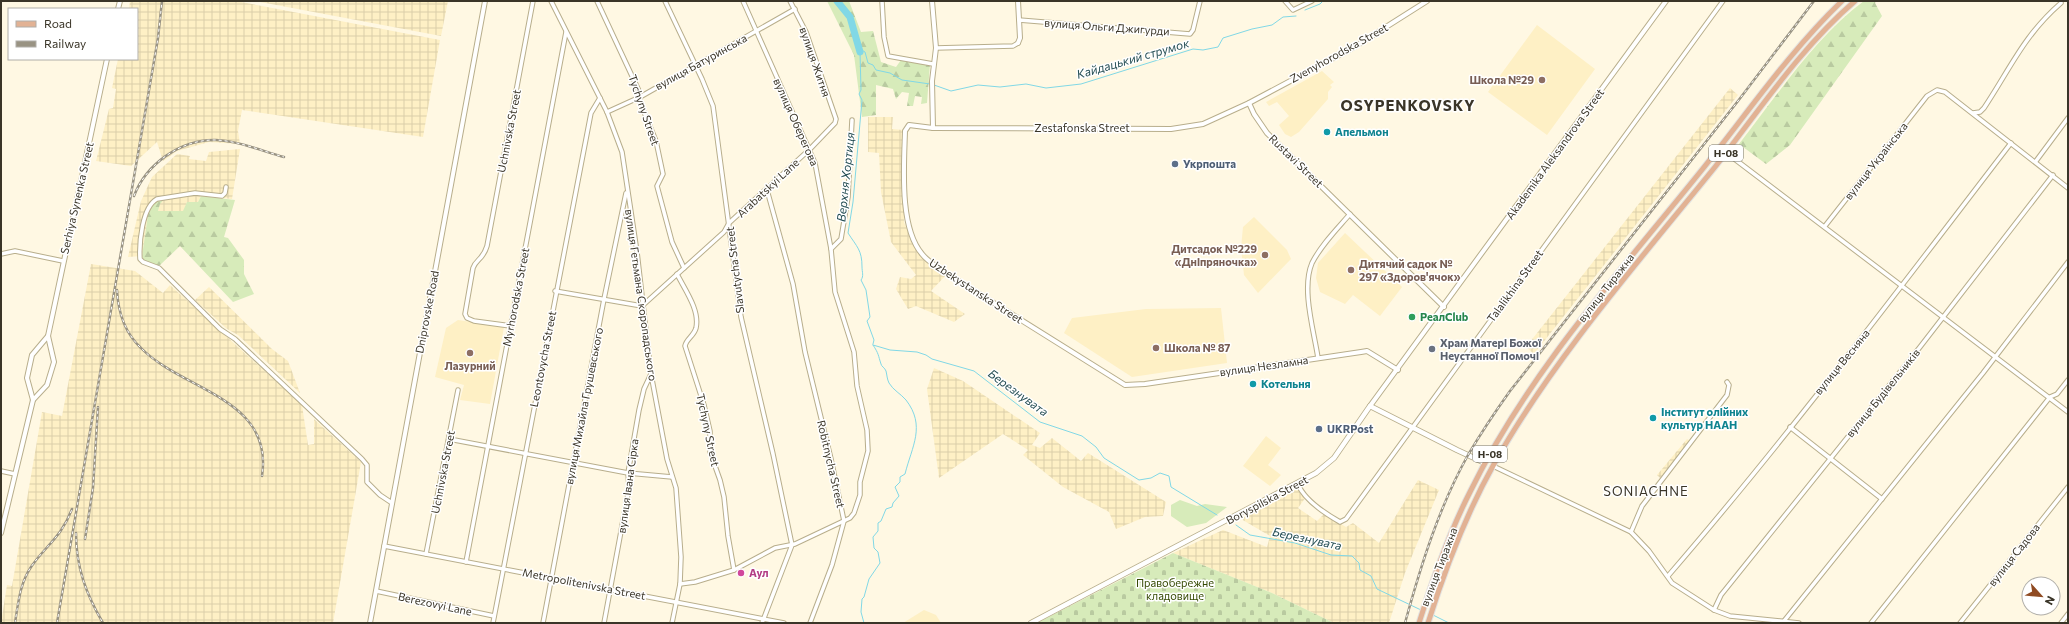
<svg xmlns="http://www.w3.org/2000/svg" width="2069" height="624" viewBox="0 0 2069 624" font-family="Commissioner,sans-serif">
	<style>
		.built { fill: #fef0c5 }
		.industrial { fill: url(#industrial-grid) }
		.green { fill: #d7ebba }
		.forest { fill: url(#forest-firs) }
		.cemetery { fill: url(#cemetery-stones) }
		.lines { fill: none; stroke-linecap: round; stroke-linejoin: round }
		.stream { stroke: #81d8e6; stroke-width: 1 }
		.river { stroke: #81d8e6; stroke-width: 7 }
		.minor-casing { stroke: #b8ae8c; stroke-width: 5.5 }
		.tertiary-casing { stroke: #b8ae8c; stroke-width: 6 }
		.secondary-casing { stroke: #b8ae8c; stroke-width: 6 }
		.primary-casing { stroke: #e3e3e1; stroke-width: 7 }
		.minor { stroke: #fff; stroke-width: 3.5 }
		.tertiary { stroke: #fff; stroke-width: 4 }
		.secondary { stroke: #fff; stroke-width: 4.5 }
		.primary { stroke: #e2b294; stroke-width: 5 }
		.rail-casing { stroke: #999383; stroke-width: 2.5 }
		.rail { stroke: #fff; stroke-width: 1; stroke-dasharray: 3; stroke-linecap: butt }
		.education-dot { fill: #8d6e63; stroke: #fff; stroke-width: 1.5 }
		.culture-dot { fill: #0f9aa8; stroke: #fff; stroke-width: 1.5 }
		.service-dot { fill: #5c6f8a; stroke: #fff; stroke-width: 1.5 }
		.leisure-dot { fill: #2e9e5b; stroke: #fff; stroke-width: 1.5 }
		.worship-dot { fill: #6b7280; stroke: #fff; stroke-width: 1.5 }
		.hotel-dot { fill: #d1479c; stroke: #fff; stroke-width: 1.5 }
		.labels { text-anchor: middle; stroke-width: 3; stroke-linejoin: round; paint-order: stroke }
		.shield { fill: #fff; stroke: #757268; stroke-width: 1 }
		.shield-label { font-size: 10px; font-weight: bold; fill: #3a3528 }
		.street-label { font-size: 11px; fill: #3a3528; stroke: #fff }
		.education-label { font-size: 11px; font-weight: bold; fill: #785e54; stroke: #fff; text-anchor: end }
		.culture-label { font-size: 11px; font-weight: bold; fill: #0d838f; stroke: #fff; text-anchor: start }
		.service-label { font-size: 11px; font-weight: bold; fill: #4e5e75; stroke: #fff; text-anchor: start }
		.leisure-label { font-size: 11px; font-weight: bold; fill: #27864d; stroke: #fff; text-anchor: start }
		.worship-label { font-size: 11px; font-weight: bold; fill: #5b616d; stroke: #fff; text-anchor: start }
		.hotel-label { font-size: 11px; font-weight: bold; fill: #b23c85; stroke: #fff; text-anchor: start }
		.park-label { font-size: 11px; fill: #344801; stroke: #fff }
		.water-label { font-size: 12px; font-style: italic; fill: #254e54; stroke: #fff }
		.quarter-label { font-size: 13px; letter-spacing: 1px; fill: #3a3528; stroke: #fff }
		.district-label { font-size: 15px; font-weight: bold; letter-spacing: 1px; fill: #3a3528; stroke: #fff }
	</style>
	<defs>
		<pattern id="industrial-grid" width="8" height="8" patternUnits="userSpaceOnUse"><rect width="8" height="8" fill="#fef0c5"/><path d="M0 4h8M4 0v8" fill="none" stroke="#dacea9"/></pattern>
		<pattern id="forest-firs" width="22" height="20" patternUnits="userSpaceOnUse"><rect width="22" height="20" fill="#d7ebba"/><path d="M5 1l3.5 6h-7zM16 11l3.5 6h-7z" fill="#b9caa0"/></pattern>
		<pattern id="cemetery-stones" width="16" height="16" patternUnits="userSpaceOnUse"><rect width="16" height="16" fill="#d7ebba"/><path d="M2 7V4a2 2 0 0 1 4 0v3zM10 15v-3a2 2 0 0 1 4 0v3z" fill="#b9caa0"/></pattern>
	</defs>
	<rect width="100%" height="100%" fill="#fff8e3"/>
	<g class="built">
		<path d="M1537 25 1595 69 1547 135 1488 92Z"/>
		<path d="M1322 71 1334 82 1330 85 1332 87 1328 92V99L1299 132 1291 137 1285 134 1279 125 1289 116 1277 102 1269 106 1266 102Z"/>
		<path d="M1254 217 1287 250 1291 259 1258 293 1244 275 1241 248 1243 227Z"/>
		<path d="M1345 233 1402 287 1380 316 1353 295 1345 304 1320 292 1316 278 1318 263Z"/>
		<path d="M1221 308 1227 363 1132 377 1064 333 1072 318 1146 309Z"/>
		<path d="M458 320 504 327 490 404 460 400 464 385 435 377 446 328Z"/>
		<path d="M1266 436 1281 448 1268 465 1281 475 1270 486 1243 466Z"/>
		<path d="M924 610 936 615 941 623H903Z"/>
	</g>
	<g class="industrial">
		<path d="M130 1H236L440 40 423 137 242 110 238 131 240 144 209 142 177 151 163 161 157 142 131 166 96 161 109 109 113 108 116 89 112 88 118 59H137V9H129Z"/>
		<path d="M255 1H448L441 36Z"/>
		<path d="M1730 88 1738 95 1534 354 1526 347Z"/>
		<path d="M868 117H893L892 129 903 130 904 222 913 244 923 259 947 274 931 291 965 314 954 322 916 306 908 309 896 289 900 277 911 279 916 275 891 242 881 192 879 153 868 152Z"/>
		<path d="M240 149 232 199 201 196 198 202H187L184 211H158L160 204 149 208 142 256 128 257 141 201 152 177 177 154 190 156 189 159 206 161 209 152Z"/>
		<path d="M91 264 135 271 163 293 170 285 302 405 308 445 314 444V419L361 462 333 623H1L7 585 12 586 42 412 62 416Z"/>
		<path d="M209 287 272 349 288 361 300 393 238 335 227 329 195 300Z"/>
		<path d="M934 368 963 381 1040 433 1032 445 1040 448 1052 438 1081 461 1088 453 1166 502 1163 516 1145 517 1116 529 1109 512 1063 487 1023 455 1028 450 1003 434 939 478 927 389Z"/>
		<path d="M1687 439 1690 441 1660 478 1657 475Z"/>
		<path d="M1418 480 1439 490 1405 573 1389 623H1334L1272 593 1173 553 1223 530 1267 547 1270 536 1241 519 1297 489 1306 497 1298 508 1317 521 1324 514 1346 527 1353 523 1379 543Z"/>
	</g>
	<path class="green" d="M1180 500 1197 506 1205 504 1227 507 1206 523 1187 527 1171 516V505Z"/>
	<g class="forest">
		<path d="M827 1H849L861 32 873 31 881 62 896 67 901 60 930 64 927 103 921 104 922 97 915 96 913 106H907L909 93 902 92 896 99 893 89 876 85V115L862 117 854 55Z"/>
		<path d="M1864 1H1876L1875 3 1882 16 1790 145 1766 164 1739 144C1776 97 1815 37 1864 1Z"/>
		<path d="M201 196 235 200 224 237 228 238 244 260V274L254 294 233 302 180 246 159 266 144 261 142 256 149 208 156 202 165 198 160 204 158 211H183L187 202H198Z"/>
	</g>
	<path class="cemetery" d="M1173 553 1272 593 1334 623H1037Z"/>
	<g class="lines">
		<g class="stream">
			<path d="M1305 10 1320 4 1323 1"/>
			<path d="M860 49 865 52 868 63 873 65 876 70 890 73 902 80 930 84"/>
			<path d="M860 52 861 90 859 94 862 100 853 202 848 233C857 247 862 250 862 267 862 272 864 276 861 280L866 290 870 317 867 321 874 340 873 344"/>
			<path d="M934 85 951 91 978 85 1000 87 1026 84 1046 88 1081 84 1193 49 1203 50 1218 47 1223 38 1252 29 1272 25 1283 17 1296 16"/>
			<path d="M873 345 890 350 917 352 926 355 932 359 974 371 1040 422 1082 436 1096 447 1104 458 1139 480 1151 478 1160 473 1169 476 1171 487 1217 515"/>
			<path d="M1236 525 1250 535 1295 543 1331 555 1352 556 1359 563 1360 570 1371 576 1377 589 1421 610"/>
			<path d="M1433 615 1449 623"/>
			<path d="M864 623 861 612 862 599 864 597 869 579 880 563 878 552 874 548 873 537 878 531V523L881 521 886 509 892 507 893 503 899 496 895 487 900 482V477L905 474C912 446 926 426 906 400 901 394 893 390 889 383 887 379 887 375 886 371 885 368 881 366 881 364 878 355 879 354 873 345"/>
		</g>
		<path class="river" d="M837 1 850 17 860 52"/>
		<g class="minor-casing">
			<g id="minor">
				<path d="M551 1 607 112 622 152 637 252 651 374 667 459 676 488 681 557 680 584 672 623"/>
				<path d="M597 1 639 91 640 102 656 141 663 174 657 186 672 242 684 268"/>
				<path d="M665 1 702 79 713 106 741 317 773 454 792 545 762 623"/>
				<path d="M743 1 815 163 831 249"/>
				<path d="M882 1 884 37 888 56 933 64"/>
				<path d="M1285 1 1293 10 1312 1"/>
				<path d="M1019 20 1190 34 1193 30 1200 1"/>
				<path d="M936 48 1013 46 1018 43"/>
				<path d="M607 112 640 97 795 9"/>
				<path d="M1973 113 1980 112 1984 108C2010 69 2024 35 2061 3"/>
				<path d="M1720 148 2068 412"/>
				<path d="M2036 161 2068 118"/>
				<path d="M226 187 225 193 222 196 195 193 157 199C142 207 139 243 140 259L143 262 159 268 220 329 235 339 362 459 367 465V482L380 495 392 503"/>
				<path d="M767 190 793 284 805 352 831 459 844 521 832 565 810 623"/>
				<path d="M1825 226 1927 96 1937 90 1945 92 2068 188"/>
				<path d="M1 254 15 251 63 261"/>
				<path d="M677 274C685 290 700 310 696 328 694 336 686 339 685 346L704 405 710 431V452L720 480 724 497 728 536 734 570"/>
				<path d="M555 291 642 306 724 232 729 223 810 149 835 123 836 119 806 32 790 1"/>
				<path d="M511 326 474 321 467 318 465 314 473 268C476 259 483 260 487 246L533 1"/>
				<path d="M1318 358C1314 331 1301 289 1312 263 1321 245 1337 229 1350 214"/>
				<path d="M1790 427 1882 499"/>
				<path d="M449 439 628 473 672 477"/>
				<path d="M1493 466 1631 532 1649 551 1672 583 1714 610 1730 616 1799 623"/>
				<path d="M1 471 15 474"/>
				<path d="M1298 484C1304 500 1326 514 1340 522L1346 519 1723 1"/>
				<path d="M1631 532 1642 506 1727 395 1729 385 1727 382"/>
				<path d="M384 546 784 623"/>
				<path d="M426 554 458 390"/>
				<path d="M466 562 566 32"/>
				<path d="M1668 576C1788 437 1899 289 2011 143"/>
				<path d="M680 584 695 582 734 570 775 548 795 544 850 518 854 513 860 495V482L868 451 867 430 857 386 854 352 835 292 831 249 841 239 848 197 852 120"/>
				<path d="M376 591 494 616"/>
				<path d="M1714 610 1721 595 1920 347 2053 175"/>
				<path d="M1784 621 1983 373 2068 262"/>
				<path d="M493 623 591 113 600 98"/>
				<path d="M543 623 604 299 626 193"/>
				<path d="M604 623 629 488 628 473 639 410 644 389 651 374"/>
				<path d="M1871 623 2050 397 2057 394 2068 380"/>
				<path d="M1960 623 2068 487"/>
				<path d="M2061 623 2068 614"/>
			</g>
		</g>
		<g class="tertiary-casing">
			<g id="tertiary">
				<path d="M932 1 936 48 932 81 933 128"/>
				<path d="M1018 1 1020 38 1018 43"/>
				<path d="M118 9 120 1"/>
				<path d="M1249 103 1254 114 1267 133 1444 307"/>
				<path d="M1398 370 1367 351 1361 352 1145 384 1125 385 946 273C938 267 928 262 922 254 899 227 904 166 905 131L909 125 933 128 1171 129 1203 124 1249 103 1356 46 1427 1"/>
				<path d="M33 400 47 385 54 362 48 336 107 59"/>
				<path d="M1370 406 1666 1"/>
				<path d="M1 533 33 400 27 378 32 355 48 336"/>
				<path d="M370 623 485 1"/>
			</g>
		</g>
		<g class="secondary-casing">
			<path id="secondary" d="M1031 623 1316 473 1334 458 1370 406 1457 450 1485 463"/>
		</g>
		<g class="primary-casing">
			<g id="primary">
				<path d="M1419 623C1433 579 1449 533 1470 492 1528 373 1619 273 1701 171 1747 114 1789 52 1842 1"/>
				<path d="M1428 623C1445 569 1466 514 1494 464 1553 359 1639 261 1715 167 1758 112 1802 46 1855 1"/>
			</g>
		</g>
		<use href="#minor" class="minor"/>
		<use href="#tertiary" class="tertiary"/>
		<use href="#secondary" class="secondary"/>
		<use href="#primary" class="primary"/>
		<g class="rail-casing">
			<g id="rail">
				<path d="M134 196C146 164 181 139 216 140 239 141 262 151 284 157"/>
				<path d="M117 290C118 311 125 333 141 348 183 391 274 398 262 476"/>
				<path d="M76 533C76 567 86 594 103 623"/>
				<path d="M85 539 93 488 98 407"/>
				<path d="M15 623C18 604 20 583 31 567 46 545 61 538 72 509"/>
				<path d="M57 623 158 38 162 1"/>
				<path d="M1405 623C1421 565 1439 507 1468 455 1481 433 1495 412 1510 391L1738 101 1814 1"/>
			</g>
		</g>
		<use href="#rail" class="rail"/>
	</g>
	<g class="education-dot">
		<circle cx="1542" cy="80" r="4"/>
		<circle cx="1265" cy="255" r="4"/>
		<circle cx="1351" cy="270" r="4"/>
		<circle cx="1156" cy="348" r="4"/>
		<circle cx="470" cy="353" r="4"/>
	</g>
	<g class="culture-dot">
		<circle cx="1327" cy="132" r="4"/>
		<circle cx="1253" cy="384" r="4"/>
		<circle cx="1653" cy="418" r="4"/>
	</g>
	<g class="service-dot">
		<circle cx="1175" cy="164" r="4"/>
		<circle cx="1319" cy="429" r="4"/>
	</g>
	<circle class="leisure-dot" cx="1412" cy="317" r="4"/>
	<circle class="worship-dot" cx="1432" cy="349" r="4"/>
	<circle class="hotel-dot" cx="741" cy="573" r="4"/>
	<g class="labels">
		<g class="shield">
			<rect x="1709" y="145" width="34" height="16" rx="3"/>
			<rect x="1473" y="446" width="34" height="16" rx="3"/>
		</g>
		<g class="shield-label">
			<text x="1726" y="157">Н-08</text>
			<text x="1490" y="458">Н-08</text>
		</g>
		<g class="street-label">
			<text transform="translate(1107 27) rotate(4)" y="4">вулиця Ольги Джигурди</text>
			<text transform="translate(1339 53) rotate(-29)" y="4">Zvenyhorodska Street</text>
			<text transform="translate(701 62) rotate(-29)" y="4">вулиця Батуринська</text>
			<text transform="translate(815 62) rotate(71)" y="4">вулиця Житня</text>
			<text transform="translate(644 110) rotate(71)" y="4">Tychyny Street</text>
			<text transform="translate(796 122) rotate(66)" y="4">вулиця Оберегова</text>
			<text x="1082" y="132">Zestafonska Street</text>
			<text transform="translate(509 131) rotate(-79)" y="4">Uchnivska Street</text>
			<text transform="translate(1555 154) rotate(-54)" y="4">Akademika Aleksandrova Street</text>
			<text transform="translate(1296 161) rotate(44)" y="4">Rustavi Street</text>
			<text transform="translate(1876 161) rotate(-52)" y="4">вулиця Українська</text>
			<text transform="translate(768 188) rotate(-43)" y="4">Arabatskyi Lane</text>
			<text transform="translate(77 198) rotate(-77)" y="4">Serhiya Synenka Street</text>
			<text transform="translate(735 270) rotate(-97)" y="4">Slavutycha Street</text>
			<text transform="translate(1515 286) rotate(-54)" y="4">Talalikhina Street</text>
			<text transform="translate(1606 288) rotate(-52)" y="4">вулиця Тиражна</text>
			<text transform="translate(976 291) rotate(33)" y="4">Uzbekystanska Street</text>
			<text transform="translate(641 295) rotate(82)" y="4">вулиця Гетьмана Скоропадського</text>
			<text transform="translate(516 297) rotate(-79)" y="4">Myrhorodska Street</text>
			<text transform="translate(427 312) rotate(-79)" y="4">Dniprovske Road</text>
			<text transform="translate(543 359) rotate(-79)" y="4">Leontovycha Street</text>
			<text transform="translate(1842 362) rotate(-51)" y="4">вулиця Весняна</text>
			<text transform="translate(1264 366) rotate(-8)" y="4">вулиця Незламна</text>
			<text transform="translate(1883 393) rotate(-51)" y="4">вулиця Будівельників</text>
			<text transform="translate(584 406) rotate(-79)" y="4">вулиця Михайла Грушевського</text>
			<text transform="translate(708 430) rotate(78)" y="4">Tychyny Street</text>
			<text transform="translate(831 464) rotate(77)" y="4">Robitnycha Street</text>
			<text transform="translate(443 472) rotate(-79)" y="4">Uchnivska Street</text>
			<text transform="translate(628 486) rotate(-82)" y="4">вулиця Івана Сірка</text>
			<text transform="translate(1267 500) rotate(-28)" y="4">Boryspilska Street</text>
			<text transform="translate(2014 555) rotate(-52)" y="4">вулиця Садова</text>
			<text transform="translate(1439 567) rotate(-69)" y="4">вулиця Тиражна</text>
			<text transform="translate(584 584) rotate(11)" y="4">Metropolitenivska Street</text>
			<text transform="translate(435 604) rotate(12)" y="4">Berezovyi Lane</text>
		</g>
		<g class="education-label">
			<text x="1534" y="84">Школа №29</text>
			<text x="1257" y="253">Дитсадок №229<tspan x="1257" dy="13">«Дніпряночка»</tspan></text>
			<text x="1359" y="268" text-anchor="start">Дитячий садок №<tspan x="1359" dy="13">297 «Здоров'ячок»</tspan></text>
			<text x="1164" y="352" text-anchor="start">Школа № 87</text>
			<text x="470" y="370" text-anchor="middle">Лазурний</text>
		</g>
		<g class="culture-label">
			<text x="1335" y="136">Апельмон</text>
			<text x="1261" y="388">Котельня</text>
			<text x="1661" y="416">Інститут олійних<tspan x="1661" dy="13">культур НААН</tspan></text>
		</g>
		<g class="service-label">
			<text x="1183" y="168">Укрпошта</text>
			<text x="1327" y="433">UKRPost</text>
		</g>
		<g class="leisure-label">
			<text x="1420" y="321">РеалClub</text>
		</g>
		<g class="worship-label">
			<text x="1440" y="347">Храм Матері Божої<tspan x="1440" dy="13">Неустанної Помочі</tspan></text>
		</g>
		<g class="hotel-label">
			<text x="749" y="577">Аул</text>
		</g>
		<g class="park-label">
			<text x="1175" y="587">Правобережне<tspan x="1175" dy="13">кладовище</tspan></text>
		</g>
		<g class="water-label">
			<text transform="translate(1133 59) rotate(-16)" y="4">Кайдацький струмок</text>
			<text transform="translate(846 177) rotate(-84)" y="4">Верхня Хортиця</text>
			<text transform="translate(1018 393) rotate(36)" y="4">Березнувата</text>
			<text transform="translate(1307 539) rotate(12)" y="4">Березнувата</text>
		</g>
		<g class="quarter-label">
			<text x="1646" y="496">SONIACHNE</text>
		</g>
		<g class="district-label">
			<text x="1408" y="111">OSYPENKOVSKY</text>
		</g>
	</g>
	<rect width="2069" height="624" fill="none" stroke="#3a3528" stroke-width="4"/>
	<rect x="8" y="8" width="130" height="52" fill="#ffffff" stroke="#b0aea9"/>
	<rect x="16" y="21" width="20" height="6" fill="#e2b294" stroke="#b0aea9"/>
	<text x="44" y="28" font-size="12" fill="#3a3528">Road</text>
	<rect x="16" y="41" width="20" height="6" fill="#999383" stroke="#b0aea9"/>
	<text x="44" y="48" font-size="12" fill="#3a3528">Railway</text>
	<g transform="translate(2041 596) rotate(117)"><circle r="19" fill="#ffffff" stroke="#b0aea9"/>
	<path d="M0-3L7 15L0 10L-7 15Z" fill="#904b22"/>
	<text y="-6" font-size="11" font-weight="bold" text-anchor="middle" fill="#3a3528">N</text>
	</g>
</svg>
